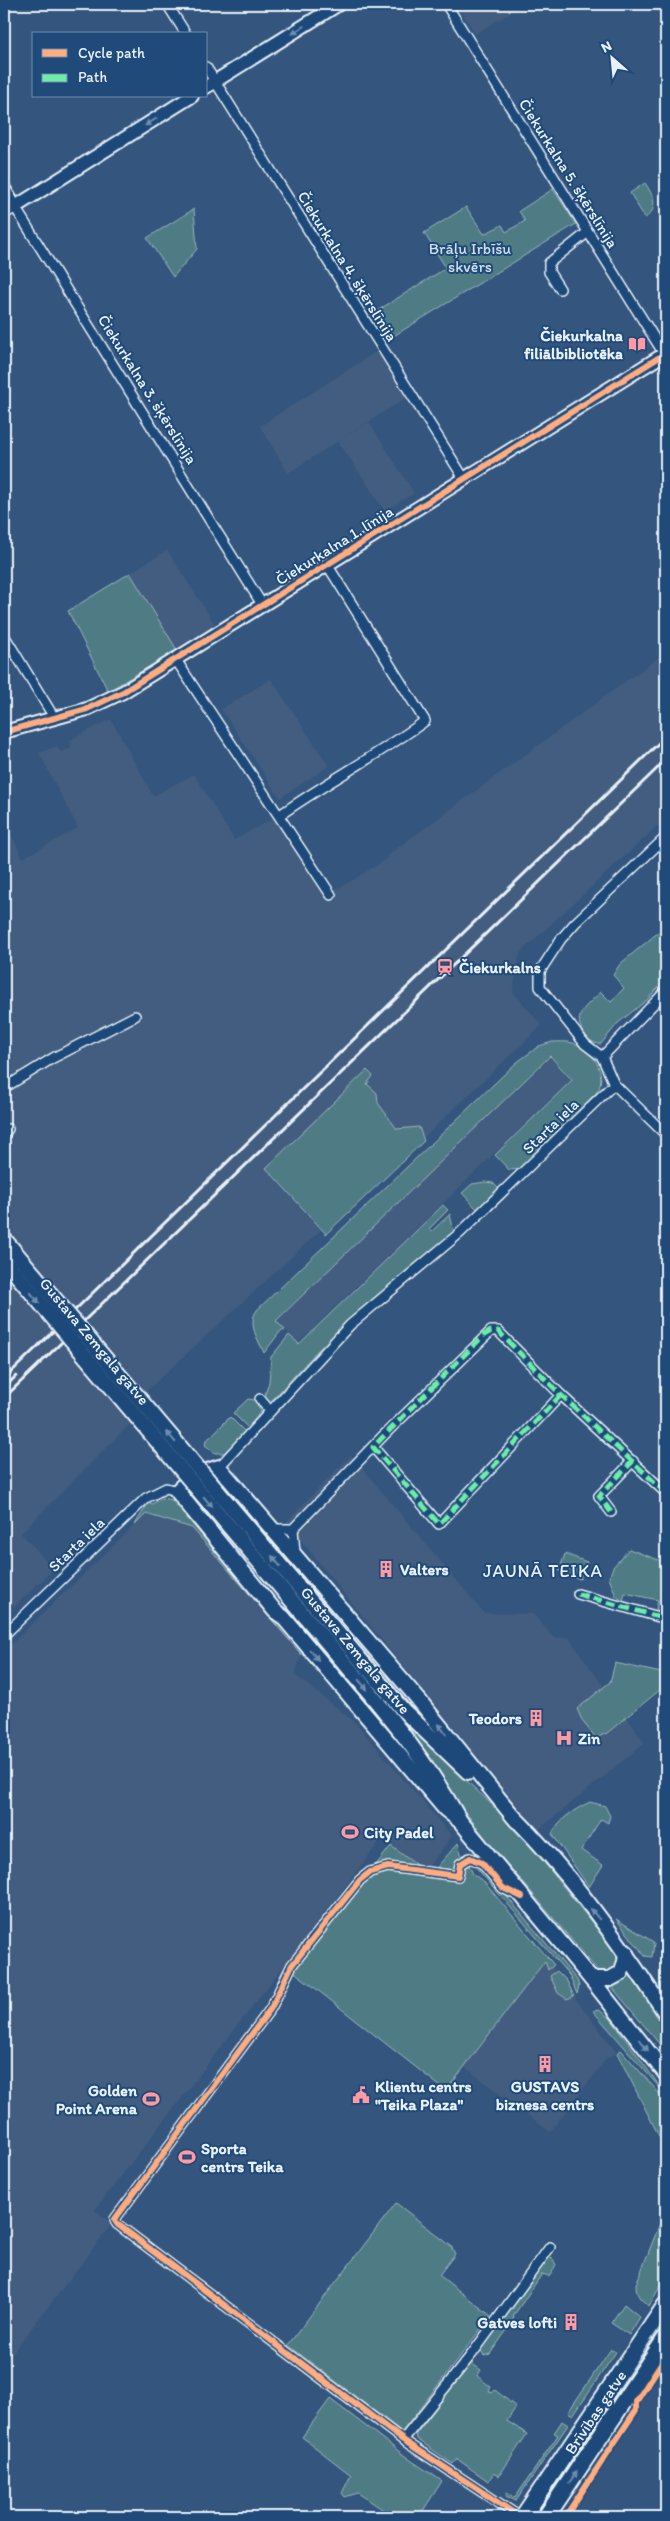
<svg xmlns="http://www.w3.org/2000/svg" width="670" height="2521" viewBox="0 0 670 2521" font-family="Itim,sans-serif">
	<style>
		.built { fill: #435d7f }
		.green { fill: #4f7b84; stroke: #9cb6be }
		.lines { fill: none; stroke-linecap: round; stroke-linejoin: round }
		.street-casing { stroke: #e8f1f8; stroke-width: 12 }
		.secondary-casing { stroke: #e8f1f8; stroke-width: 16 }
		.primary-casing { stroke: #e8f1f8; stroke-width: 18 }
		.highway-casing { stroke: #e8f1f8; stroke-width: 20 }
		.street { stroke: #1f4a7a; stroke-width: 9 }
		.secondary { stroke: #1f4a7a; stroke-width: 12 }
		.primary { stroke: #1f4a7a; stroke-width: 14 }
		.highway { stroke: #1f4a7a; stroke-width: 16 }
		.tram { stroke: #e8f1f8; stroke-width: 1 }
		.rail { stroke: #e8f1f8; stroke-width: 3 }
		.primary-bridge-casing { stroke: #e8f1f8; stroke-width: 18; stroke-linecap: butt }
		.primary-bridge { stroke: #1f4a7a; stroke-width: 14 }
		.quiet { stroke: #6deda7; stroke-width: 5; stroke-dasharray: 10 5; stroke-linecap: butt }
		.cycleway-casing { stroke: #1f4a7a; stroke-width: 9 }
		.cycleway { stroke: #ffac80; stroke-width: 6 }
		.oneway { fill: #6f8dac }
		.labels { text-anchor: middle; stroke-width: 4; stroke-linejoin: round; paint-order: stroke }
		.street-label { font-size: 16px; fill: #e8f1f8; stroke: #1f4a7a }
		.park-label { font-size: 16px; fill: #d1dfe7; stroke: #1f4a7a }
		.poi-label { font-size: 16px; font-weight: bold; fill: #e8f1f8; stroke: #1f4a7a; text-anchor: start }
		.neighbourhood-label { font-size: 18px; letter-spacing: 1px; fill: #e8f1f8; stroke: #1f4a7a }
	</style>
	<rect width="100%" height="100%" fill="#34557d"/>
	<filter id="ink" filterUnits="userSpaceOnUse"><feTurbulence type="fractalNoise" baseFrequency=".02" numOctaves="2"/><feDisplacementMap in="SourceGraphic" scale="10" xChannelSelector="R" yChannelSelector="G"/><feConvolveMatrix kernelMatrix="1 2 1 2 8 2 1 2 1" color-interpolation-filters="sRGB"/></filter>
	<g filter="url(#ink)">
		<g class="built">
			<path d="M457 4H524L475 34Z"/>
			<path d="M377 351 406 398 288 473 260 426Z"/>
			<path d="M369 422 414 493 385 511 338 441Z"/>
			<path d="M167 550 216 626 177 650 130 573Z"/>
			<path d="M666 652V818L520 953 513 992 542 1025 408 1153 350 1092 268 1172 321 1230 141 1396 148 1406 21 1533 54 1569 14 1607 4 1596V1204L9 1198 4 1193V821L23 858 78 828 39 753 57 746 61 752 71 748 70 740 111 719 153 796 194 774 234 840 274 818 323 893 345 885 386 859 389 854Z"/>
			<path d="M271 679 329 766 280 798 221 709Z"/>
			<path d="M549 1057 571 1080 298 1343 277 1321Z"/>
			<path d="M351 1455 484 1613 533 1614 554 1638 568 1637 645 1743 537 1831 286 1522Z"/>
			<path d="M146 1514 192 1528 301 1655 295 1675 354 1721 452 1836 425 1871 391 1846 384 1836 95 2210 112 2224 4 2364V1651Z"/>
			<path d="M546 1959 617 2053 607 2058 550 2132 465 2067Z"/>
		</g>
		<g class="green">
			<path d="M645 183C653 195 660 208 645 218L630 193Z"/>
			<path d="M553 189 576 224 387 340 372 314 446 268 424 233 466 207 484 234 502 225 506 232 525 221 519 211Z"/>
			<path d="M194 209 197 249 173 277 147 238Z"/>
			<path d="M130 573 177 650 108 691 68 611Z"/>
			<path d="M666 926V979L647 1000 618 1023 601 1044C593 1044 589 1040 585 1034 570 1016 588 1004 601 992L611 1002 624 988 613 975 620 964Z"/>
			<path d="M552 1042C559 1042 567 1041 573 1043 593 1050 607 1072 598 1091L520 1169 509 1170 495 1155 572 1080 550 1056 276 1321 285 1330 280 1332 264 1353C258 1339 247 1324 257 1310L516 1063 539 1046Z"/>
			<path d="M367 1070 373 1076 367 1084 377 1093 378 1103 397 1129 419 1127 424 1141 326 1234 266 1168Z"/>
			<path d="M485 1182 493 1183 499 1189 477 1209 462 1193 472 1184Z"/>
			<path d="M443 1205 448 1210 429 1229 432 1231 450 1214 454 1233 362 1309 318 1350 272 1400 268 1402 264 1398 269 1382 271 1357 289 1335 299 1344Z"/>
			<path d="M248 1399 254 1400 261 1411 248 1428 233 1413Z"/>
			<path d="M230 1417 245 1432 224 1453H215L205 1445 206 1441Z"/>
			<path d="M162 1498 172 1500 302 1655 192 1528 146 1514 134 1526 149 1502 152 1504Z"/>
			<path d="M629 1549 664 1562 661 1569 666 1587V1607L664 1606 662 1613 656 1609 658 1600 625 1593 623 1601 616 1596 609 1578 613 1567Z"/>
			<path d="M565 1554 587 1562 580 1579 559 1571Z"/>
			<path d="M615 1663 666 1674V1685L607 1733 596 1738 583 1722 577 1709 610 1682Z"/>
			<path d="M403 1721 503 1815 539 1856 617 1954V1968L606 1974 599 1972 487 1840 452 1795Z"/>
			<path d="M590 1802 605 1806 610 1816 608 1823 601 1819 581 1850 603 1865 589 1887 552 1834C557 1820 577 1808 590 1802Z"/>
			<path d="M458 1843 465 1867 469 1865 473 1874 484 1882 554 1965 548 1970 545 1961 446 2091 292 1970 391 1846 430 1875Z"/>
			<path d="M474 1865 481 1866 577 1980 579 1986 577 1994 569 1975Z"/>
			<path d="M616 1919 652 1941 654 1944 652 1957 645 1956Z"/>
			<path d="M557 1971 567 1981 574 1996 567 1999 558 1993 550 1976Z"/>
			<path d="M629 1971 666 2029V2052L611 1986Z"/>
			<path d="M599 2010 611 2019 666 2095 593 2011Z"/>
			<path d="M621 2050 666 2101V2143L663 2144 617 2053Z"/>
			<path d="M396 2203 451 2246 455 2254 439 2275 491 2316 402 2432 288 2345Z"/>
			<path d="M666 2208V2276L649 2306C640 2299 636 2296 636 2284Z"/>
			<path d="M547 2257 553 2259 556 2265 549 2276 542 2274 514 2315 512 2326 509 2327 490 2354 484 2356 481 2350 515 2297Z"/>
			<path d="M624 2304 640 2317 629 2335 611 2323Z"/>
			<path d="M611 2349 616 2352 573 2415 568 2412Z"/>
			<path d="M471 2363 481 2370 477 2376 491 2387 489 2391 492 2393 495 2390 516 2407 507 2421 527 2434 499 2476 494 2473 488 2481 457 2459 453 2464 417 2439 416 2434Z"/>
			<path d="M330 2399 409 2459 442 2481 419 2517H394L358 2493 345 2497 342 2493 351 2475 302 2437Z"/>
			<path d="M562 2421 568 2425 516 2501 506 2496 507 2493 515 2498 558 2435 554 2433Z"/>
		</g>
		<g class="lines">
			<g class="street-casing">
				<g id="street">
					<path d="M167 4 186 34"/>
					<path d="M446 4 666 357"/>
					<path d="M206 67 465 480"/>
					<path d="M4 215 15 207 263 606"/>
					<path d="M560 289 549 272V263L588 232"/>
					<path d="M4 635 55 719"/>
					<path d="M176 660 331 895"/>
					<path d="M280 815C327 782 378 755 425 721L328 566"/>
					<path d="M666 837 575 923 561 939 540 971V987L585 1044 602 1057 614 1084 666 1135"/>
					<path d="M602 1057 666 991"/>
					<path d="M4 1088 53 1058 135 1016"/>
					<path d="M4 1134 8 1129"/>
					<path d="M260 1399 270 1411"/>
					<path d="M373 1447 439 1524 561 1395"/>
					<path d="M219 1467 350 1325 460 1233 614 1084"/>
					<path d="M611 1512 599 1496 633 1461"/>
					<path d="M272 1529H293L384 1435 491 1331H498L561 1395 666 1493"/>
					<path d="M293 1529 295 1553"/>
					<path d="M578 1594 666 1619"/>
					<path d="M4 1635 146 1498 166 1488 177 1491"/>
					<path d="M403 2440 472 2354 550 2247"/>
					<path d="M520 2517 403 2440 117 2224 115 2219 271 2008 292 1965 360 1880 370 1872 388 1867 458 1876 460 1864 470 1858 482 1863 503 1888 520 1897"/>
				</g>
			</g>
			<g class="secondary-casing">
				<g id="secondary">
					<path d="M206 87 339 4"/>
					<path d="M4 189 15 207 192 96"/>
					<path d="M4 732 87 709 123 692 666 353"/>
				</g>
			</g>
			<g class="primary-casing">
				<g id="primary">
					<path d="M308 1598 403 1710 468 1772"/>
					<path d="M298 1608C355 1676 417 1743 460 1821L591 1979 666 2074"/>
					<path d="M512 1815C570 1872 622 1946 666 2014"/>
					<path d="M460 1821 445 1809 283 1617 275 1611 177 1491 193 1476 219 1467 418 1699 517 1821"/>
					<path d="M591 1979H610L621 1973 625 1962 626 1952"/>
				</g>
			</g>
			<g class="highway-casing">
				<g id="highway">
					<path d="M523 2517 666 2305"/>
					<path d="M546 2517 666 2338"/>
				</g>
			</g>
			<use href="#street" class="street"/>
			<use href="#secondary" class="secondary"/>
			<use href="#primary" class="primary"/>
			<use href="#highway" class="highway"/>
			<path class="tram" d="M533 2517 666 2318"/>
			<g class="rail">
				<path d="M4 1366 8 1361"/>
				<path d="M4 1379 666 736"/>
				<path d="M4 1388 16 1376"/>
				<path d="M4 1398 666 760"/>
			</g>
			<g class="primary-bridge-casing">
				<g id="primary-bridge">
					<path d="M4 1239 308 1598"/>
					<path d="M4 1260 298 1608"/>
				</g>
			</g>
			<use href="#primary-bridge" class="primary-bridge"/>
			<g class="quiet">
				<path d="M561 1395 439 1524 373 1447 484 1335 491 1331H498L561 1395 666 1493"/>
				<path d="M611 1512 599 1496 633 1461"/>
				<path d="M578 1594 666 1619"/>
			</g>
			<g class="cycleway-casing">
				<g id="cycleway">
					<path d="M4 732 87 709 123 692 666 353"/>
					<path d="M520 2517 403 2440 117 2224 115 2219 271 2008 292 1965 360 1880 370 1872 388 1867 458 1876 460 1864 470 1858 482 1863 503 1888 522 1897"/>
					<path d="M565 2517 636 2410V2402L666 2356"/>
				</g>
			</g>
			<use href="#cycleway" class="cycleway"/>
		</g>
		<defs><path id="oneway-solid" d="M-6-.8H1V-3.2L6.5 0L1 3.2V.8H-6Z" transform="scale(1.25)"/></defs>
		<g class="oneway">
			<use href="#oneway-solid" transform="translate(298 30) rotate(147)"/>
			<use href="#oneway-solid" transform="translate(151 122) rotate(148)"/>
			<use href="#oneway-solid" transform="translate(35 1298) rotate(50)"/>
			<use href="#oneway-solid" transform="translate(171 1437) rotate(-130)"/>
			<use href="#oneway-solid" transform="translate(208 1502) rotate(50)"/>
			<use href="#oneway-solid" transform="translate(276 1561) rotate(-130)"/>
			<use href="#oneway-solid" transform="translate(314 1655) rotate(50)"/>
			<use href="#oneway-solid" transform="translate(363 1685) rotate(50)"/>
			<use href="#oneway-solid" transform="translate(442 1729) rotate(-129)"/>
			<use href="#oneway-solid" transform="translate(595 1914) rotate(-129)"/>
			<use href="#oneway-solid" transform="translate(644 2045) rotate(53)"/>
			<use href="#oneway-solid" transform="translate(573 2477) rotate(-56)"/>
		</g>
	</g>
	<defs>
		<g id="library-bare" transform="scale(1.35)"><path d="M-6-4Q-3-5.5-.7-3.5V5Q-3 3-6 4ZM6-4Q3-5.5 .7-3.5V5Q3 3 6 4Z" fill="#ff9aa2" stroke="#1f4a7a" stroke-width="2.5" paint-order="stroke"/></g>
		<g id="station-bare" transform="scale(1.35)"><path d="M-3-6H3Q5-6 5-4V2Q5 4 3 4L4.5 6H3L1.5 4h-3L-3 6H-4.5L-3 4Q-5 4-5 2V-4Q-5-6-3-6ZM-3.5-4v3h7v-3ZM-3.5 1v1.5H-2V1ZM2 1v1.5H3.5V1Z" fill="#ff9aa2" stroke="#1f4a7a" stroke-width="2.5" paint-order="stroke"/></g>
		<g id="building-bare" transform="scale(1.35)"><path d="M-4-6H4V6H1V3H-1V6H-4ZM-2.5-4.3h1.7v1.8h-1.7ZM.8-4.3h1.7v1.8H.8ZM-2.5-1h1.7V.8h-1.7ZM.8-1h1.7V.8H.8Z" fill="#ff9aa2" stroke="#1f4a7a" stroke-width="2.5" paint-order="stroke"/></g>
		<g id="hospital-bare" transform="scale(1.35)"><path d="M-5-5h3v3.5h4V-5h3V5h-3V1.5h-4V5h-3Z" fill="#ff9aa2" stroke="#1f4a7a" stroke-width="2.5" paint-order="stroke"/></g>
		<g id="stadium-bare" transform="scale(1.35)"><path d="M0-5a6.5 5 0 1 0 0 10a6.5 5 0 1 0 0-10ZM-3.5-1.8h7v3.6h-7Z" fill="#ff9aa2" stroke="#1f4a7a" stroke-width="2.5" paint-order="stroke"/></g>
		<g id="civic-bare" transform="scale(1.35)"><path d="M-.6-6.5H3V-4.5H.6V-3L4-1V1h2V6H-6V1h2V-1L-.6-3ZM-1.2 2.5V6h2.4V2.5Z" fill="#ff9aa2" stroke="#1f4a7a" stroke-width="2.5" paint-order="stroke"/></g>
	</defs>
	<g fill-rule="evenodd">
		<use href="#library-bare" x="637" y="344"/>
		<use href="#station-bare" x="445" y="967"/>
		<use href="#building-bare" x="386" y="1569"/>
		<use href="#building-bare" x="536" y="1718"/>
		<use href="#hospital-bare" x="564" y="1738"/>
		<use href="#stadium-bare" x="350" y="1832"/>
		<use href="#building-bare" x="545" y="2064"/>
		<use href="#civic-bare" x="361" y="2095"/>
		<use href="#stadium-bare" x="151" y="2099"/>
		<use href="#stadium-bare" x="187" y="2157"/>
		<use href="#building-bare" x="571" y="2322"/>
	</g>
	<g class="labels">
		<g class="street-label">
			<text transform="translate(569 173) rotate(58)" y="6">Čiekurkalna 5. šķērslīnija</text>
			<text transform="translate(348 266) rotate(58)" y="6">Čiekurkalna 4. šķērslīnija</text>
			<text transform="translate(148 389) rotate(58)" y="6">Čiekurkalna 3. šķērslīnija</text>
			<text transform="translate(334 545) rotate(-32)" y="6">Čiekurkalna 1. līnija</text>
			<text transform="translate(550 1126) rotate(-44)" y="6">Starta iela</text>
			<text transform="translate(95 1341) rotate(50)" y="6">Gustava Zemgala gatve</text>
			<text transform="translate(76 1544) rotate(-44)" y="6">Starta iela</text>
			<text transform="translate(356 1650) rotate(50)" y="6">Gustava Zemgala gatve</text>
			<text transform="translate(595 2412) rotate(-56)" y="6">Brīvības gatve</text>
		</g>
		<g class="park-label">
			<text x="470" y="254">Brāļu Irbīšu<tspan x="470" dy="18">skvērs</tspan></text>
		</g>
		<g class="poi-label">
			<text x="623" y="341" text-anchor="end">Čiekurkalna<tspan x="623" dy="18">filiālbibliotēka</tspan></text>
			<text x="459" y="973">Čiekurkalns</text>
			<text x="400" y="1575">Valters</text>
			<text x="522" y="1724" text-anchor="end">Teodors</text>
			<text x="578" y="1744">Zin</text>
			<text x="364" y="1838">City Padel</text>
			<text x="375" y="2092">Klientu centrs<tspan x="375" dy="18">"Teika Plaza"</tspan></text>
			<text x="545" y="2092" text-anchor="middle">GUSTAVS<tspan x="545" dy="18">biznesa centrs</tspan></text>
			<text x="137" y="2096" text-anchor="end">Golden<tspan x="137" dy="18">Point Arena</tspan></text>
			<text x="201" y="2154">Sporta<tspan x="201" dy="18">centrs Teika</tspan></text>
			<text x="557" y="2328" text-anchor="end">Gatves lofti</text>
		</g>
		<g class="neighbourhood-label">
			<text x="543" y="1577">JAUNĀ TEIKA</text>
		</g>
	</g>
	<rect width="670" height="2521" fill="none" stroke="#1f4a7a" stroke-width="20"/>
	<rect x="10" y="10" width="650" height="2501" fill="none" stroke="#e8f1f8" stroke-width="2" filter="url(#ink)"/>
	<rect x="32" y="32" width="175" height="65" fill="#1f4a7a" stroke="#6f8dac"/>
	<rect x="42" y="49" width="25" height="8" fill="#ffac80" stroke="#6f8dac"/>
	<text x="78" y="58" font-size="15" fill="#e8f1f8">Cycle path</text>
	<rect x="42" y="74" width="25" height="8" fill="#6deda7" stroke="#6f8dac"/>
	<text x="78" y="82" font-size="15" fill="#e8f1f8">Path</text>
	<g transform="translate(612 58) rotate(333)" stroke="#1f4a7a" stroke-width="4" paint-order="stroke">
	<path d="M0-4L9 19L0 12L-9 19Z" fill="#e8f1f8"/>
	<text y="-8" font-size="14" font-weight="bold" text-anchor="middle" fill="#e8f1f8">N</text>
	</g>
</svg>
